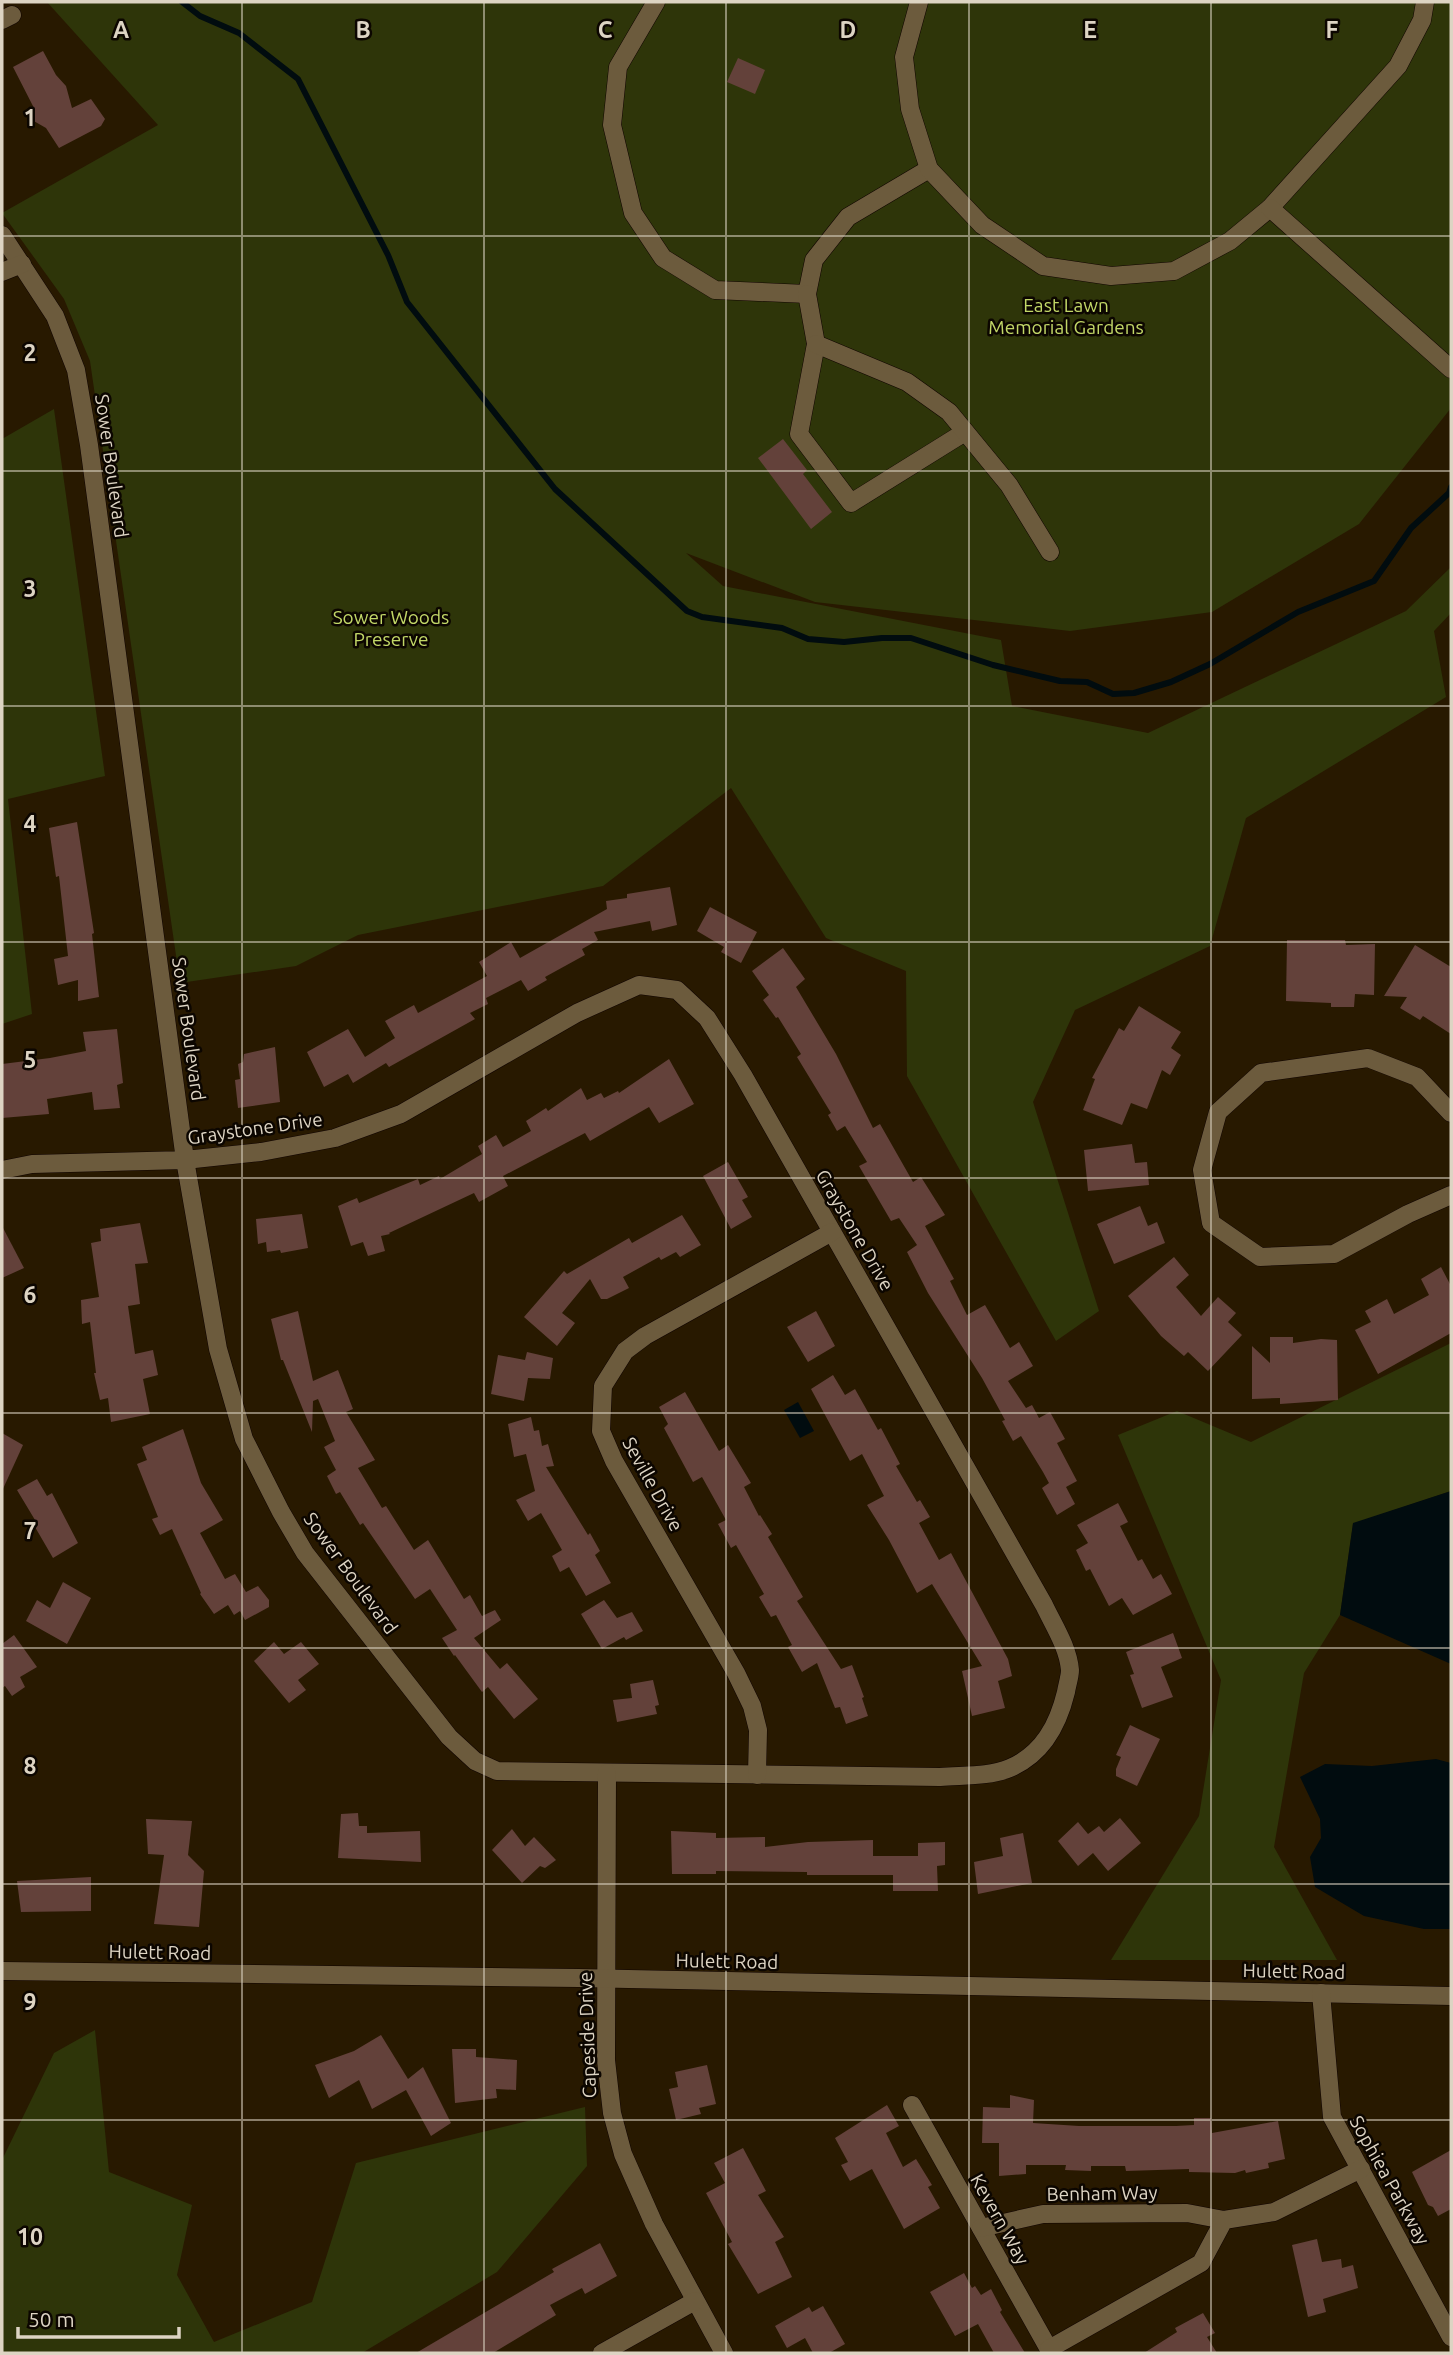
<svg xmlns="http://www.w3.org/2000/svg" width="1453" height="2355" viewBox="0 0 1453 2355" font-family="Ubuntu,sans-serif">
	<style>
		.green { fill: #2e3509 }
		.water { fill: #010c0f }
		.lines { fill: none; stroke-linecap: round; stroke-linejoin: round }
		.stream { stroke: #010c0f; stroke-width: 6 }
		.building { fill: #63413a }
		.minor-casing { stroke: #100400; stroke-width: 19 }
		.minor { stroke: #6c5b3d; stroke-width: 18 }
		.grid { fill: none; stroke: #ddd4c3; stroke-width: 2; stroke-opacity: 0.55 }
		.labels { text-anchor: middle; stroke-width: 5; stroke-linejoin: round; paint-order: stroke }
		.park-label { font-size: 19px; fill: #c2d767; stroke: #0c0600 }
		.street-label { font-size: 19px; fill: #ddd4c3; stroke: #0c0600 }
		.grid-label { font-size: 23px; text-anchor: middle; font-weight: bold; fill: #ddd4c3; stroke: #0c0600; stroke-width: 5; stroke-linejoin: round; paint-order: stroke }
	</style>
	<rect width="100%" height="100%" fill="#281900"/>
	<g class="green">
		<path d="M47 2H1451V408L1359 524 1212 612 1070 631 815 602 686 553 723 586 1001 640 1012 706 1148 733 1406 611 1451 567V613L1434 631 1446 697 1246 818 1210 946 1075 1010 1033 1102 1099 1311 1056 1341 907 1076 906 971 826 938 731 788 603 886 358 935 296 966 180 983 90 361 64 299 2 213 158 125Z"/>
		<path d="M54 409 105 776 8 799 32 1014 2 1024V439Z"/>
		<path d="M1451 1343V1491L1353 1524 1340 1615 1304 1673 1274 1847 1337 1960H1111L1199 1816 1221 1680 1118 1435 1177 1411 1251 1442Z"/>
		<path d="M95 2030 109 2172 192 2205 177 2275 214 2342 312 2302 356 2163 585 2107 587 2166 497 2272 362 2353H2V2160L54 2053Z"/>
	</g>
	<g class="water">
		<path d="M798 1402 814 1431 800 1438 784 1410Z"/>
		<path d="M1451 1491V1664L1340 1615 1353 1523Z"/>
		<path d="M1436 1759 1451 1763V1929H1424L1364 1916 1315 1887 1310 1857 1321 1838 1320 1819 1300 1777 1325 1764 1372 1766Z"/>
	</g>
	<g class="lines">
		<path class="stream" d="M182 2 200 16 239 33 298 79 388 255 407 302 555 489 687 611 702 617 782 628 808 639 844 642 882 638H911L993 665 1060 681 1087 682 1113 694 1134 693 1171 682 1210 664 1298 612 1374 581 1411 528 1449 493 1451 487"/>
	</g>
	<g class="building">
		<path d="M43 51 56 75 66 86 72 108 91 99 105 119 101 126 59 148 46 128 32 120 35 110 13 67Z"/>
		<path d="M738 58 765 70 755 94 727 82Z"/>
		<path d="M783 439 807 470 803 474 832 512 811 529 758 458Z"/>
		<path d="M77 822 94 933 92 934 99 997 78 1001V980L58 985 54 959 68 956 59 876 56 877 49 828Z"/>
		<path d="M670 887 677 925 652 931 650 921 594 932 598 940 582 949 585 955 545 977 547 980 528 991 521 980 486 998 488 1004 470 1013 475 1019 389 1067 386 1063 353 1083 348 1074 324 1087 307 1052 348 1029 365 1057 395 1038 385 1021 414 1005 418 1013 487 976 479 962 511 942 520 958 607 909 606 901 627 898V894Z"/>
		<path d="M710 907 757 932 741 963 721 952 724 947 697 931Z"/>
		<path d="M1287 940H1345L1346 945 1375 944 1374 995 1355 994 1354 1007H1331V1003L1286 1001Z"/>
		<path d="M1415 945 1451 967V1034L1423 1016 1420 1020 1400 1008 1407 997 1384 996Z"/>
		<path d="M783 948 805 979 796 987 836 1054 873 1128 880 1124 913 1182 921 1177 945 1215 925 1226 954 1279 950 1281 967 1315 985 1305 1010 1348 1019 1342 1033 1366 1008 1381 1026 1408 1032 1405 1039 1418 1050 1412 1065 1439 1057 1443 1077 1481 1066 1487 1075 1504 1057 1515 1042 1488 1049 1483 1043 1472 1021 1436 1013 1441 1002 1421 1005 1420 982 1378 928 1293 907 1252 917 1245 899 1218 891 1221 859 1166 867 1162 845 1126 837 1131 828 1115 831 1113 797 1057 801 1054 778 1017 776 1018 763 1000 769 995 752 971Z"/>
		<path d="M1139 1006 1181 1032 1171 1048 1181 1055 1170 1075 1162 1070 1147 1109 1131 1103 1122 1125 1083 1110 1095 1079 1092 1078 1119 1028 1124 1031Z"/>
		<path d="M117 1029 123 1083 117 1085 120 1108 94 1110 92 1092 47 1099 49 1114 2 1118V1064L50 1058 86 1051 83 1032Z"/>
		<path d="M275 1047 280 1102 238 1108 235 1080 240 1079 238 1064 243 1062 244 1054Z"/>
		<path d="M669 1059 694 1104 659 1123 649 1107 590 1141 585 1133 503 1176 508 1186 479 1202 474 1193 389 1233 390 1234 381 1236 385 1251 368 1256 363 1242 351 1246 338 1206 357 1198 359 1203 418 1179 420 1185 439 1176 440 1179 482 1154 478 1146 496 1135 503 1147 531 1131 526 1121 546 1108 548 1111 581 1088 587 1100 601 1093 604 1098 618 1091 619 1093Z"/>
		<path d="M1132 1144 1135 1163 1147 1162 1149 1185 1088 1191 1084 1150Z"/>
		<path d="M728 1162 748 1197 742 1200 752 1217 731 1229 703 1176Z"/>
		<path d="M1140 1206 1148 1226 1157 1222 1165 1243 1114 1264 1097 1224Z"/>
		<path d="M302 1214 308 1248 281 1253 280 1250 267 1252 266 1242 258 1244 256 1219Z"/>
		<path d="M682 1215 701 1245 680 1257 676 1252 661 1260 659 1257 623 1277 629 1288 607 1299H601L590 1279 562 1313 575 1323 557 1346 524 1317 564 1271 567 1274 629 1238 632 1243Z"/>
		<path d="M140 1223 148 1263 135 1264 140 1304 128 1306 135 1354 153 1350 158 1375 143 1379 150 1414 111 1422 108 1398 100 1400 94 1373H96L90 1322 82 1324 81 1300 99 1297 91 1243 101 1241 100 1229Z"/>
		<path d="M2 1226 24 1268 2 1278Z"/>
		<path d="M1174 1257 1189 1275 1176 1287 1201 1316 1218 1297 1236 1313 1228 1322 1242 1335 1208 1371 1188 1352 1184 1356 1161 1336 1128 1296Z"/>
		<path d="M1441 1267 1451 1286V1333L1378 1374 1355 1330 1371 1322 1365 1311 1387 1299 1394 1314 1429 1295 1421 1279Z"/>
		<path d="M298 1311 313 1381 338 1370 353 1409 346 1412 375 1460 358 1468 382 1508 386 1506 414 1550 428 1540 464 1599 470 1595 482 1616 495 1610 501 1620 474 1638 500 1669 507 1663 538 1699 514 1719 488 1687 482 1692 455 1655 454 1656 442 1638 457 1630 430 1589 415 1599 363 1523 360 1525 340 1492 336 1494 327 1476 336 1470 324 1447 335 1441 318 1399 313 1401 312 1432 283 1360H281L271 1319Z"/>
		<path d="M816 1311 835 1346 808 1362 787 1327Z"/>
		<path d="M1270 1337H1293V1343L1321 1339 1337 1340 1338 1400 1280 1404V1398L1252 1399V1346L1270 1363Z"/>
		<path d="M527 1352 553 1358 550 1379 528 1378 524 1401 491 1394 498 1355 525 1360Z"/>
		<path d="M833 1375 845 1395 855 1389 878 1430 881 1428 900 1464 896 1466 917 1502 920 1500 930 1517 919 1523 939 1560 951 1553 1008 1659 1012 1676 998 1681 1005 1708 972 1716 962 1671 982 1666 932 1584 917 1593 889 1540 867 1505 884 1496 862 1454 850 1461 811 1389Z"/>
		<path d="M685 1392 719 1451 728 1445 751 1483 744 1487 759 1516 760 1515 772 1534 768 1537 803 1597 797 1601 841 1669 852 1665 864 1697 862 1698 868 1716 846 1724 840 1707 835 1708 817 1663 802 1672 788 1647 792 1645 776 1615 771 1617 759 1597 764 1594 736 1545 731 1548 718 1524 726 1520 702 1477 693 1482 664 1428 668 1424 659 1407Z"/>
		<path d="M531 1417 534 1431 539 1430 542 1446 548 1444 554 1466 546 1467 588 1535 590 1533 600 1551 595 1555 611 1583 586 1596 569 1567 560 1572 552 1556 562 1550 541 1513 528 1521 516 1500 535 1491 526 1454 514 1457 508 1424Z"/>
		<path d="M183 1429 201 1483 223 1520 200 1533 225 1579 235 1574 246 1592 258 1586 269 1600V1607L245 1620 240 1611 234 1615 228 1605 214 1614 200 1594 201 1593 172 1529 160 1535 152 1519 158 1517 137 1464 147 1460 142 1447Z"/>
		<path d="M2 1433 23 1445 2 1491Z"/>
		<path d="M37 1479 47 1496 52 1493 78 1543 53 1558 35 1527 38 1525 17 1490Z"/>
		<path d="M1118 1503 1128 1522 1120 1526 1138 1561 1142 1559 1153 1579 1161 1574 1172 1594 1133 1615 1122 1598 1109 1606 1090 1569 1086 1571 1076 1550 1088 1543 1077 1525Z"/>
		<path d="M63 1582 91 1598 67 1644 26 1621 37 1600 50 1608Z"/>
		<path d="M604 1600 617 1618 632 1612 643 1631 626 1640 624 1637 602 1649 581 1614Z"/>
		<path d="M1173 1633 1182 1658 1161 1667 1173 1697 1142 1708 1130 1675 1134 1674 1126 1652Z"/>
		<path d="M14 1635 37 1667 20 1677 25 1687 12 1696 5 1686 2 1688V1644Z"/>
		<path d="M274 1642 284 1654 301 1642 319 1664 298 1680 306 1690 289 1703 254 1661Z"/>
		<path d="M653 1680 659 1705 655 1706 657 1714 617 1722 613 1700 632 1698 630 1684Z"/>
		<path d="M1130 1725 1160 1739 1137 1786 1116 1776V1769L1121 1757 1116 1755Z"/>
		<path d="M358 1813 359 1826H367V1833L420 1831 421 1862 338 1858 341 1814Z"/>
		<path d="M1120 1818 1141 1843 1108 1871 1093 1853 1078 1866 1058 1841 1078 1822 1088 1834 1099 1826 1104 1832Z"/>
		<path d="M146 1819 192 1821 188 1855 204 1871 199 1927 154 1924 164 1855 148 1854Z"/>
		<path d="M512 1829 525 1846 534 1837 556 1860 545 1868 540 1866 522 1883 492 1850Z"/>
		<path d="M671 1831 716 1833V1838L765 1837V1847L808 1842 873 1840V1856H918V1843L945 1842V1865L937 1866 938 1891H893V1875H807V1872L716 1871V1874H672Z"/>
		<path d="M1023 1833 1032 1883 978 1894 974 1862 1003 1856 1000 1838Z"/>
		<path d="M91 1877V1911L21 1912 17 1881Z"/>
		<path d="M381 2035 408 2079 423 2067 451 2123 431 2136 406 2090 372 2109 359 2080 329 2098 315 2065 354 2051Z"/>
		<path d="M452 2049H476V2057L517 2060 516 2090 496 2089 497 2098 455 2103Z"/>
		<path d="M707 2065 716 2104 699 2108 701 2114 676 2120 669 2089 678 2087 675 2072Z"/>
		<path d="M1010 2095 1034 2100 1033 2123 1079 2126H1176L1194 2125V2118H1211L1212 2133 1278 2121 1285 2159 1268 2163 1269 2168 1246 2173 1245 2170 1235 2173 1189 2172V2169L1126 2171 1125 2166H1091V2171L1065 2170 1066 2165H1026V2174L999 2176V2143H982L983 2107 1010 2108Z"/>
		<path d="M887 2105 899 2126 886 2133 903 2167 916 2159 932 2185 928 2187 940 2208 904 2229 872 2169 850 2181 841 2165 848 2162 835 2138Z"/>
		<path d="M743 2148 766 2191 758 2195 784 2237 775 2242 792 2277 758 2294 728 2244 732 2242 706 2193 725 2183 714 2163Z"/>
		<path d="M1451 2150V2209L1438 2216 1433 2207 1428 2205 1412 2172Z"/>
		<path d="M1317 2239 1322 2262 1341 2259 1342 2268 1353 2265 1358 2288 1323 2299 1326 2312 1308 2317 1292 2245Z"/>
		<path d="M600 2243 617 2276 585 2294 582 2288 550 2305 556 2315 493 2353H416L554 2272 552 2269Z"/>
		<path d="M964 2273 972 2288 975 2286 981 2295 991 2289 1002 2310 1000 2312 1025 2353H994L978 2324 955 2336 930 2292Z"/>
		<path d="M823 2306 845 2344 829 2353H813L805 2338 787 2348 775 2326 809 2307 812 2312Z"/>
		<path d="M1203 2313 1215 2333 1207 2337 1217 2353H1144L1177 2332 1175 2328Z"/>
	</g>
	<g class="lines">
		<g class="minor-casing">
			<g id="minor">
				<path d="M656 2 618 67 612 125 633 213 663 258 715 290 807 294 814 260 848 217 929 169"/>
				<path d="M919 2 904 57 910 109 929 169 982 225 1043 266 1111 276 1174 271 1230 241 1270 208 1398 66 1422 20 1425 2"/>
				<path d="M2 20 12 15"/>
				<path d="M1270 208 1451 369"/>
				<path d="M2 235 55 316 76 370 89 445 185 1160 218 1349 244 1439 281 1512 305 1553 449 1737 475 1761 497 1771 940 1777C963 1775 989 1777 1010 1768 1043 1754 1058 1725 1066 1692 1067 1685 1070 1677 1070 1670 1068 1647 1054 1626 1044 1605L743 1075 707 1018 677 990 639 985 577 1013 401 1114 335 1138 261 1152 185 1160 32 1164 2 1170"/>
				<path d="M2 272 22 264"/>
				<path d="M807 294 816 344 799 434 851 503 965 432"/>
				<path d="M816 344 907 382 949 412 1009 485 1050 552"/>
				<path d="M1451 1113 1417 1077 1368 1058 1261 1073 1218 1112 1202 1170 1211 1223 1260 1257 1334 1254 1408 1214 1451 1195"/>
				<path d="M607 1773 606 2060 612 2113 623 2154 654 2224 724 2353"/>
				<path d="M757 1775 758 1730 752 1706 736 1673 614 1461 601 1431 603 1386 625 1351 645 1336 832 1232"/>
				<path d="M2 1971 579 1978 1451 1996"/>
				<path d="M1321 1993 1332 2117 1451 2337"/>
				<path d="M912 2105 1051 2353"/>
				<path d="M981 2228 1043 2214 1187 2213 1224 2220"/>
				<path d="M1049 2349 1201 2263 1224 2220 1274 2212 1361 2169"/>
				<path d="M602 2353 695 2301"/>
			</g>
		</g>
		<use href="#minor" class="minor"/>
	</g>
	<path class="grid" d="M242 2V2353M484 2V2353M726 2V2353M969 2V2353M1211 2V2353M2 236H1451M2 471H1451M2 706H1451M2 942H1451M2 1178H1451M2 1413H1451M2 1648H1451M2 1884H1451M2 2120H1451"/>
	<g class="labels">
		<g class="park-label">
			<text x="1066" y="312">East Lawn<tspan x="1066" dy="22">Memorial Gardens</tspan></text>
			<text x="391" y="624">Sower Woods<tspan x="391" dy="22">Preserve</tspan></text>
		</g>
		<g class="street-label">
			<text transform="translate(112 466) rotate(82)" y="7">Sower Boulevard</text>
			<text transform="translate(189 1029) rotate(82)" y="7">Sower Boulevard</text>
			<text transform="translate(255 1128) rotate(-8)" y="7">Graystone Drive</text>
			<text transform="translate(855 1230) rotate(60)" y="7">Graystone Drive</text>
			<text transform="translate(653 1484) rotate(61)" y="7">Seville Drive</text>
			<text transform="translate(351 1573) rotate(54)" y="7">Sower Boulevard</text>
			<text transform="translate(160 1952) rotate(1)" y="7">Hulett Road</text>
			<text transform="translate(727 1961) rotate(1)" y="7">Hulett Road</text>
			<text transform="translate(1294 1971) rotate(1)" y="7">Hulett Road</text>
			<text transform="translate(587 2035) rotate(-92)" y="7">Capeside Drive</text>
			<text transform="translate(1390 2180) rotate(61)" y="7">Sophiea Parkway</text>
			<text transform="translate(1102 2193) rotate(-1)" y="7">Benham Way</text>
			<text transform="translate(1000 2219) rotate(61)" y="7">Kevern Way</text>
		</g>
	</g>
	<g class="grid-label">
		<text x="121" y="38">A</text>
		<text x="363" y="38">B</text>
		<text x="605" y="38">C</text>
		<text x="848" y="38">D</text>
		<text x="1090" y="38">E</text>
		<text x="1332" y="38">F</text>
		<text x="30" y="126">1</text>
		<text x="30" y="361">2</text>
		<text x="30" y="597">3</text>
		<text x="30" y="832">4</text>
		<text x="30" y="1068">5</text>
		<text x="30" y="1303">6</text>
		<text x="30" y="1539">7</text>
		<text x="30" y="1774">8</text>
		<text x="30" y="2010">9</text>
		<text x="30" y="2245">10</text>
	</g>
	<rect width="1453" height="2355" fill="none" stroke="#ddd4c3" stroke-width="7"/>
	<path d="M18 2327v10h161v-10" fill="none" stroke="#ddd4c3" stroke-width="3.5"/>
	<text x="28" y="2327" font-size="21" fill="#ddd4c3" stroke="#0c0600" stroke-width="5" paint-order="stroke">50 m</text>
</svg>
